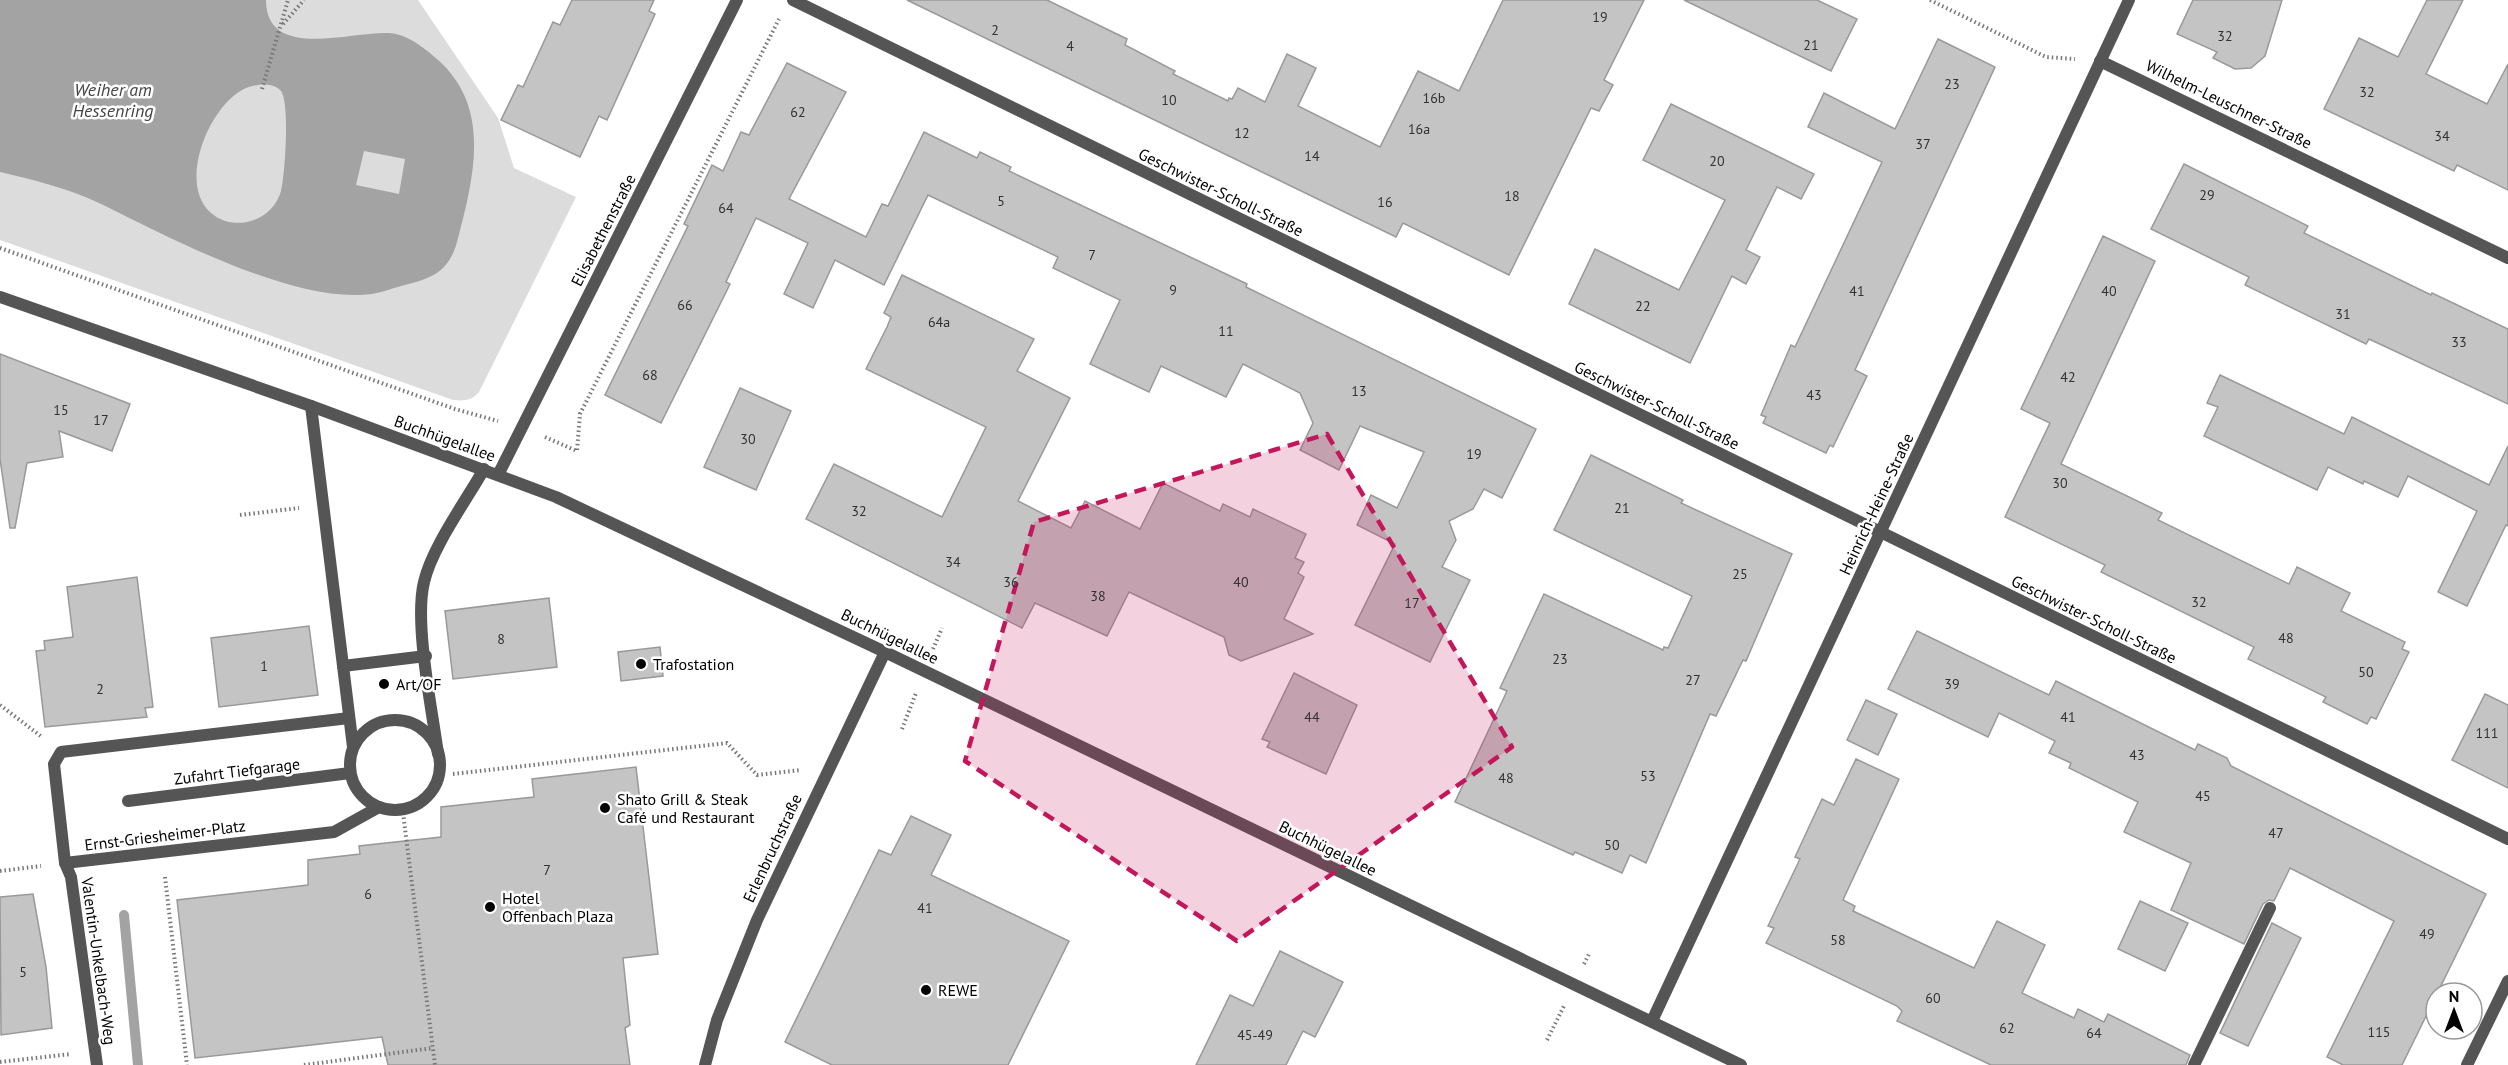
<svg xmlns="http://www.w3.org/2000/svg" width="2508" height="1065" viewBox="0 0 2508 1065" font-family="'PT Sans',sans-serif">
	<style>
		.green { fill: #dcdcdc }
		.water { fill: #a3a3a3; fill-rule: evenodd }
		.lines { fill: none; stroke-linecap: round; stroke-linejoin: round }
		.stream { stroke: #a3a3a3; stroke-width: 10 }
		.building { fill: #c4c4c4; stroke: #999; stroke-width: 1.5 }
		.path { stroke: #777; stroke-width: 4; stroke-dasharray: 1.5 3; stroke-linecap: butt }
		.service { stroke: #555; stroke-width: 12 }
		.minor { stroke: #555; stroke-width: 12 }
		.tertiary { stroke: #555; stroke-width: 12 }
		.marked { fill: #c2185b; fill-opacity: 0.2; stroke: #c2185b; stroke-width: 4.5; stroke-dasharray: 12 8; stroke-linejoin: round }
		.poi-dot { fill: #000; stroke: #fff; stroke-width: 2 }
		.labels { text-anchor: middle; stroke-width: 5; stroke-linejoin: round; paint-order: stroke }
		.number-label { font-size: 14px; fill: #313131 }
		.street-label { font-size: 16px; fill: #000; stroke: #fff }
		.poi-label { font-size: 16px; fill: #000; stroke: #fff; text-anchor: start }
		.water-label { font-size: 18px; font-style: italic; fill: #444; stroke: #fff }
	</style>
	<rect width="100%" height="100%" fill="#fff"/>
	<path class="green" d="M0 0H418L498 118 514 168 576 197 479 392C471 401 464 401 453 400L0 240Z"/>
	<path class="water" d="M0 0H266C266 65 362 27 396 34 412 38 427 50 438 60 493 109 473 180 457 242 446 281 421 279 388 290 314 316 167 236 99 203 68 188 33 180 0 172ZM264 84C270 85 277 86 281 91 290 103 285 175 281 191 273 221 234 233 211 213 177 183 209 108 242 90 249 86 257 85 264 84ZM364 151 405 159 399 194 356 185Z"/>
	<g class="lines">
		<path class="stream" d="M124 915 138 1065"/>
	</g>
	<g class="building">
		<path d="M572 0H654L649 11 655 14 607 120 599 116 580 157 501 120 518 85 523 87 553 22 560 25Z"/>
		<path d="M907 0H1047L1127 39 1125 45 1175 71 1173 74 1228 101 1229 98 1232 99 1238 88 1265 102 1287 54 1316 68 1298 106 1380 147 1418 71 1459 91 1503 0H1644L1604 80 1613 85 1599 111 1591 108 1509 275 1403 223 1396 237Z"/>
		<path d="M1684 0H1817L1857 19 1831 71Z"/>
		<path d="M2193 0H2282L2265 56 2251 68 2235 69 2213 58 2217 52 2177 34Z"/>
		<path d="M2427 0H2463L2426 74 2487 104 2508 64V190L2457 165 2454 171 2324 109 2359 38 2398 57Z"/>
		<path d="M1938 39 1995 67 1855 370 1867 376 1833 447 1830 445 1826 453 1763 423 1766 417 1761 415 1791 345 1795 347 1882 162 1808 127 1824 93 1895 129Z"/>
		<path d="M787 63 846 92 789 199 866 237 882 204 888 206 924 132 977 158 980 152 1011 167 1009 171 1247 284 1246 287 1536 429 1502 498 1484 489 1473 509 1449 521 1456 540 1442 567 1470 580 1430 662 1355 625 1395 544 1357 525 1371 495 1397 508 1424 452 1360 426 1339 470 1300 450 1313 423 1300 393 1243 364 1226 397 1161 366 1149 392 1090 364 1120 300 1053 268 1058 257 928 195 884 285 835 260 813 308 784 294 808 243 756 218 726 282 730 284 661 423 605 395 688 226 684 224 712 165 723 171 741 132 749 135Z"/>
		<path d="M1671 104 1814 174 1801 199 1777 187 1746 250 1760 257 1746 284 1732 276 1690 363 1569 304 1595 249 1679 290 1725 200 1643 160Z"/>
		<path d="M2184 164 2308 226 2304 233 2431 295 2432 293 2508 329V404L2369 339 2366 344 2245 285 2249 277 2151 229Z"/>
		<path d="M2103 236 2155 261 2061 464 2162 513 2158 520 2289 584 2297 567 2350 593 2341 611 2405 642 2402 649 2409 652 2376 719 2371 717 2367 724 2323 702 2326 697 2248 659 2254 647 2101 572 2105 565 2005 517 2050 423 2021 409Z"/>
		<path d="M902 275 1034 339 1017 371 1070 398 1018 501 1071 528 1085 501 1140 529 1163 483 1220 511 1223 504 1250 517 1253 509 1306 534 1295 558 1304 562 1298 573 1304 577 1284 619 1313 634 1241 661 1229 655 1224 637 1129 592 1107 636 1035 603 1022 628 806 519 834 464 942 517 986 427 866 369 887 327 891 317 884 313Z"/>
		<path d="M0 354 130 404 112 451 59 431 63 457 27 463 15 528H10L0 459Z"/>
		<path d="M2220 375 2344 434 2352 417 2489 485 2508 446V526L2506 525 2467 606 2438 592 2477 511 2408 476 2398 497 2364 481 2363 484 2328 467 2317 490 2204 436 2218 407 2207 403Z"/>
		<path d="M740 388 791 411 756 490 704 467Z"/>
		<path d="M1591 455 1683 500 1681 503 1792 554 1746 661 1743 660 1716 716 1710 714 1646 863 1630 855 1622 873 1575 852 1573 855 1455 802 1507 691 1500 688 1544 594 1663 650 1664 647 1668 648 1692 596 1554 530Z"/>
		<path d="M137 577 153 707 145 708 147 717 45 727 36 651 45 650 44 641 73 637 67 587Z"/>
		<path d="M549 598 557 667 453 679 445 611Z"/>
		<path d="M309 626 318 695 219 707 211 638Z"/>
		<path d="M1917 631 2049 695 2056 681 2195 750 2198 744 2227 758 2231 766 2486 894 2402 1065H2343L2327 1057 2394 921 2290 868 2274 901 2269 900 2263 904 2244 944 2171 910 2191 863 2124 832 2138 802 2069 768 2071 763 2049 753 2055 741 1999 713 1988 737 1888 689Z"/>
		<path d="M660 647 663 676 621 681 618 652Z"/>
		<path d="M1294 673 1357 705 1326 774 1267 747 1270 742 1262 739Z"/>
		<path d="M2485 694 2508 705V788L2452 760Z"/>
		<path d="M1866 700 1897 714 1878 755 1847 740Z"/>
		<path d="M1856 759 1899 779 1843 900 1855 906 1853 911 1974 968 1997 921 2045 945 2022 993 2074 1018 2078 1009 2104 1022 2108 1014 2190 1055 2186 1065H1991L1897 1021 1902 1011 1897 1006 1766 943 1774 928 1768 926 1800 859 1795 857 1822 799 1834 805Z"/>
		<path d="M636 767 658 954 623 958 630 1025 625 1028 630 1065H388L382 1037 195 1058 177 900 308 885V860L360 854 359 846 441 837V807L534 797 532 779Z"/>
		<path d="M911 816 951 835 931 875 1069 941 1008 1065H832L785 1042 879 850 891 855Z"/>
		<path d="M33 894 46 967 52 1028 1 1035 0 897Z"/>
		<path d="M2140 901 2188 923 2165 971 2118 949Z"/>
		<path d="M2272 923 2301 938 2248 1046 2220 1033Z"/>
		<path d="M1280 951 1343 982 1315 1037 1303 1031 1286 1065H1196L1230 995 1253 1006Z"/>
	</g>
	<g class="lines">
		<g class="path">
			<path d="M1930 0 2046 57 2075 59"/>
			<path d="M283 24 304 0"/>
			<path d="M262 89 288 0"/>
			<path d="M0 248 455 409 498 421"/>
			<path d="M545 437 577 451 580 414 779 19"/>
			<path d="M240 515 299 508"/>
			<path d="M933 649 942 628"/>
			<path d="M0 705 42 737"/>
			<path d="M902 729 916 693"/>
			<path d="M453 774 727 743 757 775 801 770"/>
			<path d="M403 813 435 1065"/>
			<path d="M0 871 41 866"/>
			<path d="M165 877 187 1065"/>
			<path d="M1584 964 1590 952"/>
			<path d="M1547 1040 1564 1006"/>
			<path d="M0 1062 71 1054"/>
			<path d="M304 1065 433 1048"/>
		</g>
		<g class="service">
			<path d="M311 406 353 747"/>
			<path d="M343 666 426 656"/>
			<circle cx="395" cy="765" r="45"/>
			<path d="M438 754C432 709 414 623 424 582 432 547 466 501 484 469"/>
			<path d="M128 801 350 773"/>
			<path d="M65 863 334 832 379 807"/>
			<path d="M97 1065 71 877 65 863 54 764 61 752 349 718"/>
			<path d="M2194 1065 2270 908"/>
		</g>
		<g class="minor">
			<path d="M793 0 2508 839"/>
			<path d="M2100 61 2508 258"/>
			<path d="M498 475 737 0"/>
			<path d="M1652 1021 2129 0"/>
			<path d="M705 1065 717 1020 757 920 885 652"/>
			<path d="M2467 1065 2508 981"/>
		</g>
		<path class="tertiary" d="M0 297 311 406 556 497 885 652 1741 1065"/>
	</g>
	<path class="marked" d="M1327 434 1512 747 1237 941 965 761 1034 522Z"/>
	<g class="poi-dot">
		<circle cx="641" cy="664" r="6"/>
		<circle cx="384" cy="684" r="6"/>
		<circle cx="605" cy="808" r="6"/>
		<circle cx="490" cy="907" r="6"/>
		<circle cx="926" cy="990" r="6"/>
	</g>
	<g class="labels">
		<g class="number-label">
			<text x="1600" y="22">19</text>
			<text x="995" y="35">2</text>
			<text x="2225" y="41">32</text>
			<text x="1811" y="50">21</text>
			<text x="1070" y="51">4</text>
			<text x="1952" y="89">23</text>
			<text x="2367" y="97">32</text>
			<text x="1434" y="103">16b</text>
			<text x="1169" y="105">10</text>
			<text x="798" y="117">62</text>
			<text x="1419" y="134">16a</text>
			<text x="1242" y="138">12</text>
			<text x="2442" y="141">34</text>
			<text x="1923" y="149">37</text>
			<text x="1312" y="161">14</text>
			<text x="1717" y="166">20</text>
			<text x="2207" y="200">29</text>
			<text x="1512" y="201">18</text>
			<text x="1001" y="206">5</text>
			<text x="1385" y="207">16</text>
			<text x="726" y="213">64</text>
			<text x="1092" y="260">7</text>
			<text x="1173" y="295">9</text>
			<text x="1857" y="296">41</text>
			<text x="2109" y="296">40</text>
			<text x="685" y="310">66</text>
			<text x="1643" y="311">22</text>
			<text x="2343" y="319">31</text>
			<text x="939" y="327">64a</text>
			<text x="1226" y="336">11</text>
			<text x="2459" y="347">33</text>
			<text x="650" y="380">68</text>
			<text x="2068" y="382">42</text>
			<text x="1359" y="396">13</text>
			<text x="1814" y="400">43</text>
			<text x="61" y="415">15</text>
			<text x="101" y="425">17</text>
			<text x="748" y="444">30</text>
			<text x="1474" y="459">19</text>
			<text x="2060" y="488">30</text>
			<text x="1622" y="513">21</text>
			<text x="859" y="516">32</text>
			<text x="953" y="567">34</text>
			<text x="1740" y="579">25</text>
			<text x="1011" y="587">36</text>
			<text x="1241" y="587">40</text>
			<text x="1098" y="601">38</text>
			<text x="2199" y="607">32</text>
			<text x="1412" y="608">17</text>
			<text x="2286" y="643">48</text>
			<text x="501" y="644">8</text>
			<text x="1560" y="664">23</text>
			<text x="264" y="671">1</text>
			<text x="2366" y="677">50</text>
			<text x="1693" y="685">27</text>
			<text x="1952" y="689">39</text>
			<text x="100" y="694">2</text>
			<text x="1312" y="722">44</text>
			<text x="2068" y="722">41</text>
			<text x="2487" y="738">111</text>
			<text x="2137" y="760">43</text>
			<text x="1648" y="781">53</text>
			<text x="1506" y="783">48</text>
			<text x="2203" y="801">45</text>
			<text x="2276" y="838">47</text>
			<text x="1612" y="850">50</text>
			<text x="547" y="875">7</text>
			<text x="368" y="899">6</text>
			<text x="925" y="913">41</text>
			<text x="2427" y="939">49</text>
			<text x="1838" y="945">58</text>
			<text x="23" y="977">5</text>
			<text x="1933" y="1003">60</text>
			<text x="2007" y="1033">62</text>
			<text x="2379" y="1037">115</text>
			<text x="2094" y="1038">64</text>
			<text x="1255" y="1040">45-49</text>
		</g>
		<g class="street-label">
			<text transform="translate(2229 104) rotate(26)" y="6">Wilhelm-Leuschner-Straße</text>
			<text transform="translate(1221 192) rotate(26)" y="6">Geschwister-Scholl-Straße</text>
			<text transform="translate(603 230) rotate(-63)" y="6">Elisabethenstraße</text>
			<text transform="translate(1657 405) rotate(26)" y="6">Geschwister-Scholl-Straße</text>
			<text transform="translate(445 438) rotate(20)" y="6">Buchhügelallee</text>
			<text transform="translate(1876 504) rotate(-65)" y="6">Heinrich-Heine-Straße</text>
			<text transform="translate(2094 619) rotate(26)" y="6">Geschwister-Scholl-Straße</text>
			<text transform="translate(890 636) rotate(26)" y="6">Buchhügelallee</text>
			<text transform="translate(237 771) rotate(-7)" y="6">Zufahrt Tiefgarage</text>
			<text transform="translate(165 835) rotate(-7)" y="6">Ernst-Griesheimer-Platz</text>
			<text transform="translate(772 848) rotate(-65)" y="6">Erlenbruchstraße</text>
			<text transform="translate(1328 848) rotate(26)" y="6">Buchhügelallee</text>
			<text transform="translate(99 961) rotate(82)" y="6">Valentin-Unkelbach-Weg</text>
		</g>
		<g class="poi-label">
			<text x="653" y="670">Trafostation</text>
			<text x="396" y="690">Art/OF</text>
			<text x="617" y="805">Shato Grill &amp; Steak<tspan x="617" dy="18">Café und Restaurant</tspan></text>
			<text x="502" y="904">Hotel<tspan x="502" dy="18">Offenbach Plaza</tspan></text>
			<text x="938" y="996">REWE</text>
		</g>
		<g class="water-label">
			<text x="113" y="96">Weiher am<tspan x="113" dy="21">Hessenring</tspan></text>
		</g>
	</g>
	<g transform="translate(2454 1011)"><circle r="28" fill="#ffffff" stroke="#999999" stroke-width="1.5"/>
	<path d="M0-4.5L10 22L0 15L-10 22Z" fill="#000000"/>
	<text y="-9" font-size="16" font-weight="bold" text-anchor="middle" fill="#000000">N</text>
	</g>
</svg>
